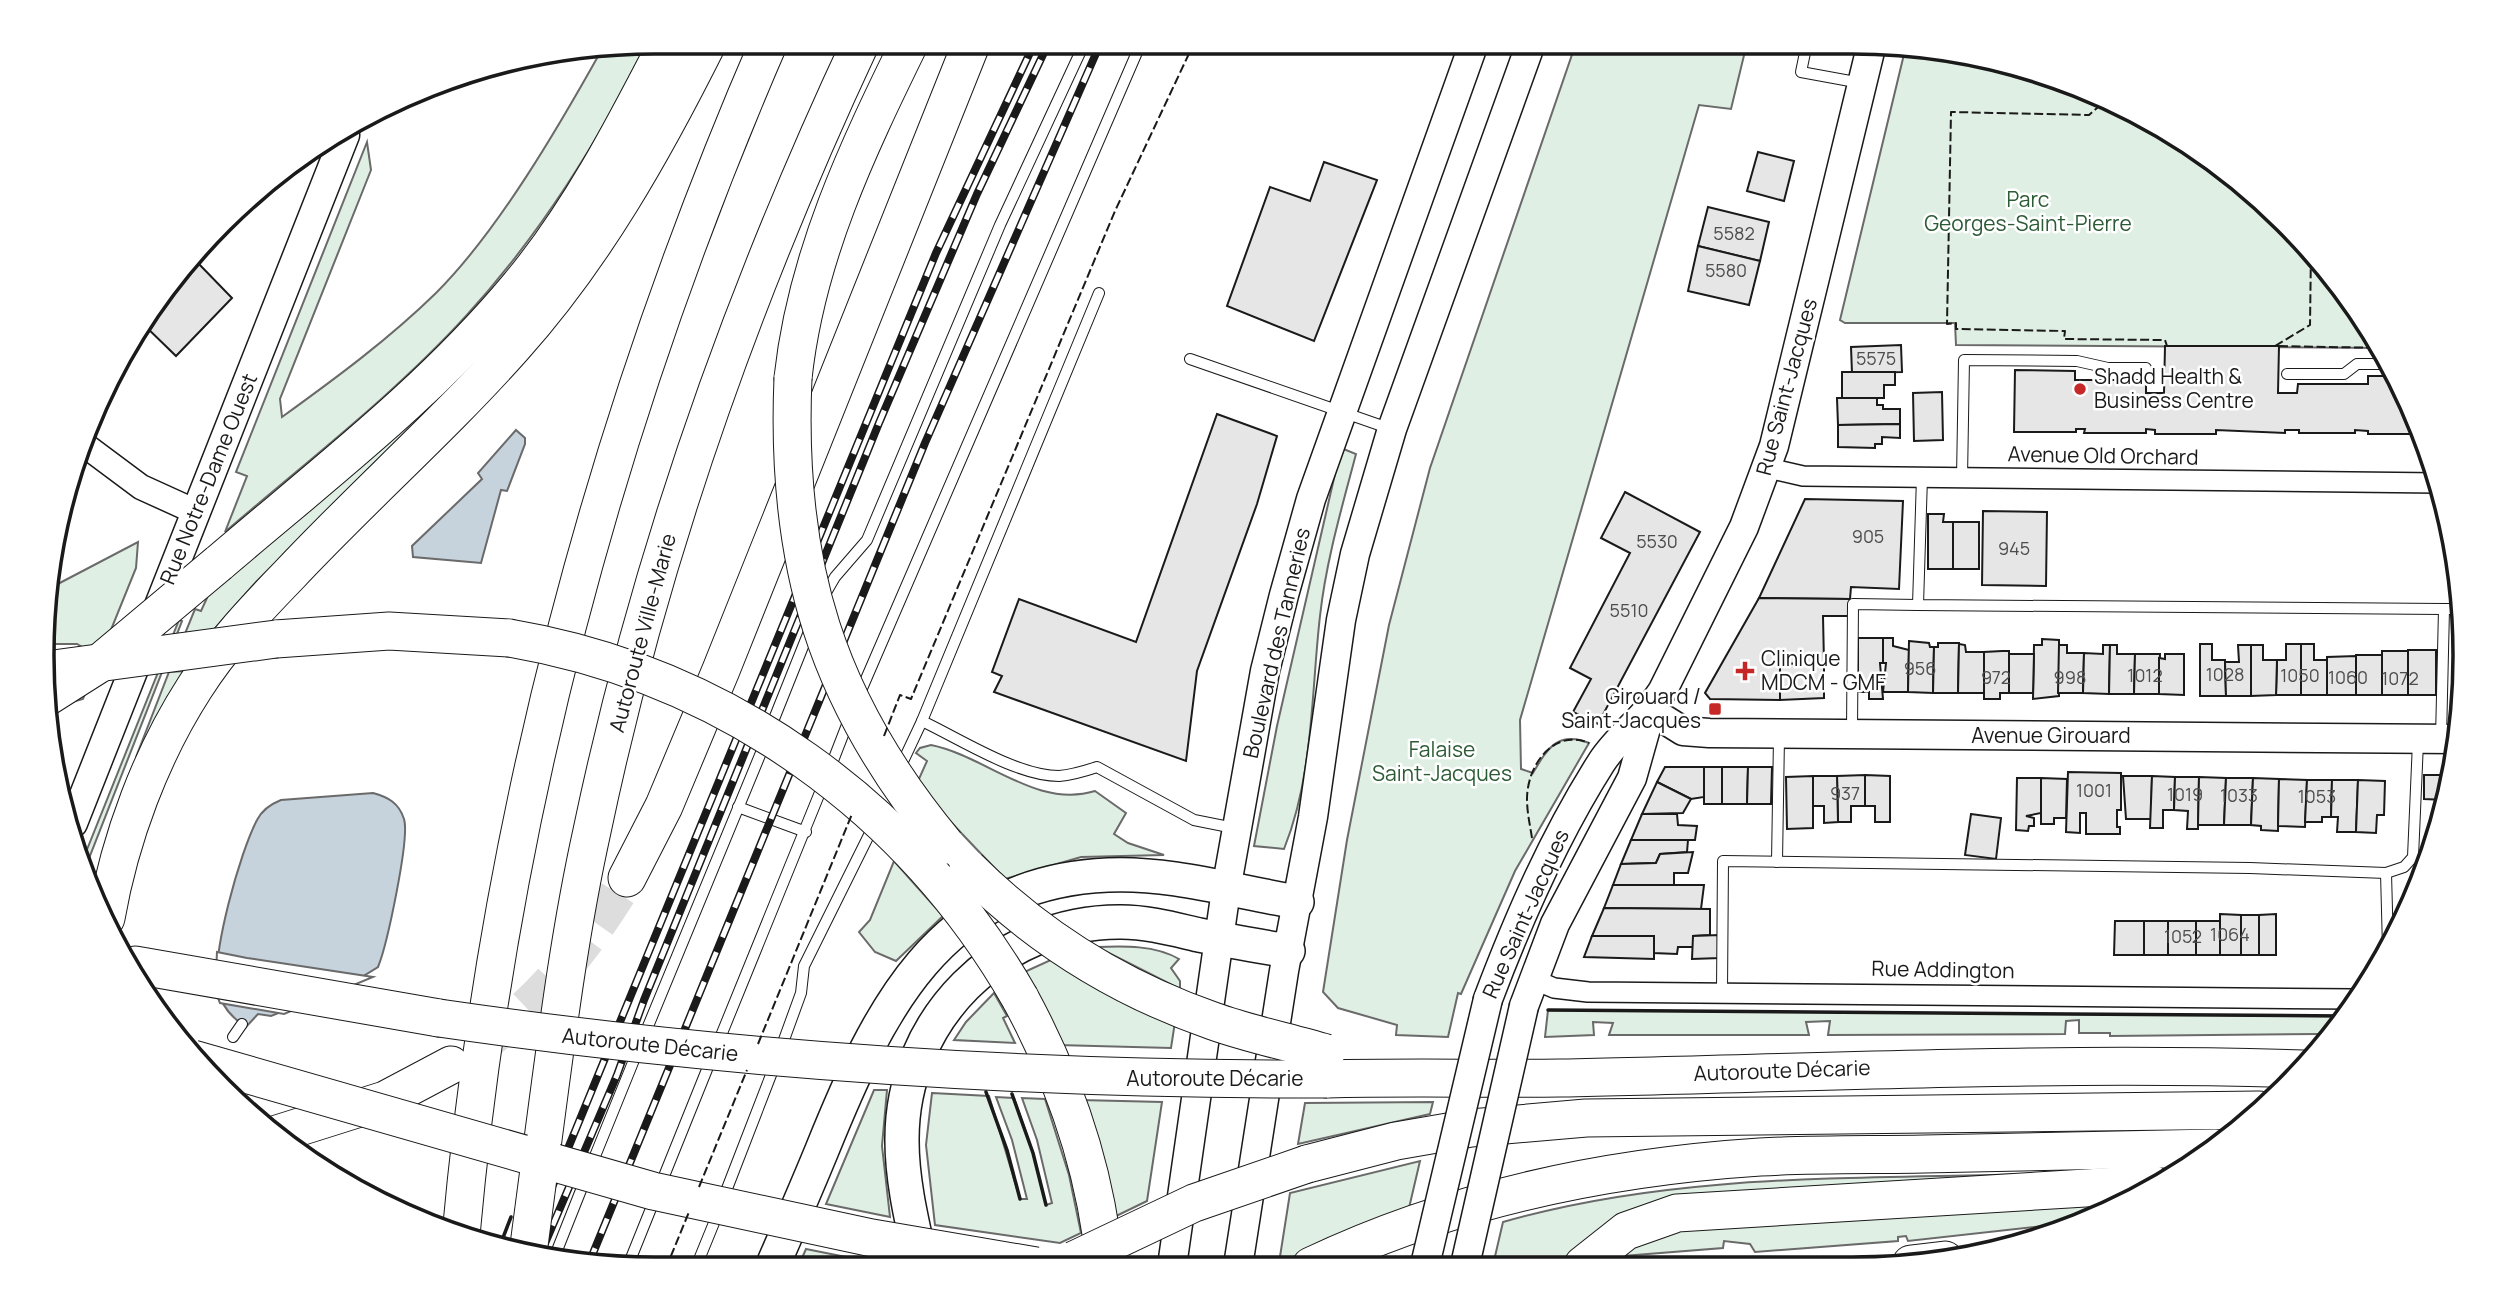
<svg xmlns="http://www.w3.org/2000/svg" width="2507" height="1311" viewBox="0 0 2507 1311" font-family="Manrope,sans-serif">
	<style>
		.green { fill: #e0efe3; stroke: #6a6a6a; stroke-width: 2 }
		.water { fill: #c6d2dc; stroke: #6a6a6a; stroke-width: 2 }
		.pier { fill: #fff; stroke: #6a6a6a; stroke-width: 2 }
		.building { fill: #e6e6e6; stroke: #1a1a1a; stroke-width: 2 }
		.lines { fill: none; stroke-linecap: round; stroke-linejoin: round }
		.motorway-tunnel { stroke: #ddd; stroke-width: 37; stroke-dasharray: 37 18; stroke-linecap: butt }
		.service-casing { stroke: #1a1a1a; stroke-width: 12 }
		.minor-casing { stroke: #1a1a1a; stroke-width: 22 }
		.tertiary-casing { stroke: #1a1a1a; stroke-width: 27 }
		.secondary-casing { stroke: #1a1a1a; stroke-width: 31 }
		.trunk-casing { stroke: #1a1a1a; stroke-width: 36 }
		.motorway-casing { stroke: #1a1a1a; stroke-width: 39 }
		.service { stroke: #fff; stroke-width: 10 }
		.minor { stroke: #fff; stroke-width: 19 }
		.tertiary { stroke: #fff; stroke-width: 24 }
		.secondary { stroke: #fff; stroke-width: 28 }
		.trunk { stroke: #fff; stroke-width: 33 }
		.motorway { stroke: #fff; stroke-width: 37 }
		.rail-casing { stroke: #1a1a1a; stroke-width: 8 }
		.rail { stroke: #fff; stroke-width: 5; stroke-dasharray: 16; stroke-linecap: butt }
		.secondary-bridge-casing { stroke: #1a1a1a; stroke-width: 31; stroke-linecap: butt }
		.motorway-bridge-casing { stroke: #1a1a1a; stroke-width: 39; stroke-linecap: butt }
		.secondary-bridge { stroke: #fff; stroke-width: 28 }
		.motorway-bridge { stroke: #fff; stroke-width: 37 }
		.fence { stroke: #1a1a1a; stroke-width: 2; stroke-dasharray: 9 3.5; stroke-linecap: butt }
		.wall { stroke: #1a1a1a; stroke-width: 3.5 }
		.poi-dot { fill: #c62828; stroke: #fff; stroke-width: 2.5 }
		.labels { text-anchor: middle; stroke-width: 5; stroke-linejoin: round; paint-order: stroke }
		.number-label { font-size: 18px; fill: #4d4d4d }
		.park-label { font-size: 21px; fill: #2b5a34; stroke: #fff }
		.poi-label { font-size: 21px; fill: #1a1a1a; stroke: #fff; text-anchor: start }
		.street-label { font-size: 21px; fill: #1a1a1a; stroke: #fff }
		.rim { fill: none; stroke: #1a1a1a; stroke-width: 3.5 }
	</style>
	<rect width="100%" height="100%" fill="#fff"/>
	<g class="green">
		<path d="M649 43C598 141 541 234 466 316 394 395 306 462 225 532L247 476 236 472 367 142 371 170 280 399 282 417C336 378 389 339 436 293 498 231 558 128 601 51Z"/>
		<path d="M1576 43H1747L1731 109 1699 105 1520 720 1521 769 1533 773C1547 749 1558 730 1589 743L1515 871 1461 994 1458 993 1448 1037 1396 1035 1397 1025 1338 1008 1323 992 1347 840 1389 625 1430 468Z"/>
		<path d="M1906 46 2011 63 2123 105 2225 169 2313 251 2383 348 1956 345 1955 323H1845L1840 320Z"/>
		<path d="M421 404 427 410 256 582 211 633 184 636 195 609 201 611 207 598 199 594Z"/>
		<path d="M1341 448 1356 454C1342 507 1326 561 1320 616 1311 694 1314 774 1284 849L1254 846 1277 726Z"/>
		<path d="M138 542 136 568 83 699 72 702 89 651 77 644H48L54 586Z"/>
		<path d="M179 620 182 621 84 871 82 862Z"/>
		<path d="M186 671 136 757 169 672Z"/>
		<path d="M931 745C986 756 1036 809 1095 791L1126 813 1114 834 1128 843 1164 855 1081 857 1005 879 946 817 918 781 927 761 916 753 920 748Z"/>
		<path d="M894 861 943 916 896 961 875 952 859 932 870 920Z"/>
		<path d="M1097 947C1124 946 1155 945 1179 959L1171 968 1180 981V989Z"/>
		<path d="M1055 958 1175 1022 1171 1048 1057 1045 1020 974Z"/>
		<path d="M994 993 1007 1016 1003 1018 1015 1043 954 1040 966 1022Z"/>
		<path d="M1548 1010 2342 1016 2330 1034H2319L2110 1036V1033H2079V1020L2066 1021 2065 1034 1828 1035 1830 1021 1806 1022 1809 1035H1609L1613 1023 1593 1022 1594 1035 1545 1037Z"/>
		<path d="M874 1090H887L882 1146 890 1217 826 1204Z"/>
		<path d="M932 1093 989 1096 1020 1199H1027L1012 1140 996 1097 1014 1098 1033 1153 1046 1205 1052 1203 1037 1140 1022 1098 1045 1099 1069 1175 1081 1233 1060 1243 935 1225 926 1145Z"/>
		<path d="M1080 1100 1162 1102 1147 1201 1110 1219Z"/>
		<path d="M1433 1102 1430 1114 1298 1144 1305 1103Z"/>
		<path d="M1420 1161 1409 1208 1279 1263 1290 1193Z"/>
		<path d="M2027 1174 1760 1196 1569 1264 1493 1265 1503 1222C1673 1173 1852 1179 2027 1174Z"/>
		<path d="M2128 1198 2089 1221 1908 1241 1906 1236 1898 1237V1241L1755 1252 1750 1244 1724 1241 1723 1248 1610 1257 1659 1231Z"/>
		<path d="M806 1249 896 1267H798Z"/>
	</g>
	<g class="water">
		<path d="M516 430 525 438V444L507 491 501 490 481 563 413 557 412 546 482 479 478 473Z"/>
		<path d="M373 793C388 797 399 803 404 819 410 838 387 945 378 967L347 986 271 1016 258 1014 246 1027C232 1018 221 1006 218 989 211 955 240 852 257 820 262 810 271 804 281 800Z"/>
	</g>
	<path class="pier" d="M217 952 247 958 373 977 284 1014 220 1003 215 990Z"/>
	<g class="building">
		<path d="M1758 152 1794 161 1784 201 1747 191Z"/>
		<path d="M1324 162 1377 180 1314 341 1227 306 1270 187 1310 201Z"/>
		<path d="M1708 207 1769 222 1760 261 1698 246Z"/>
		<path d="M1698 246 1760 261 1749 305 1688 291Z"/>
		<path d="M196 261 232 298 176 356 142 323Z"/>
		<path d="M1901 345 1902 372 1852 373 1851 347Z"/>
		<path d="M2165 346H2279L2278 393H2297L2298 384H2368V376H2395L2422 434H2368V431L2355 430V433H2299V430H2285V433L2216 430V434H2155V430L2146 429V433H2084L2085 429H2076V432H2014L2015 370 2075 371V380H2146V393H2164Z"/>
		<path d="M1842 372H1895V385H1884V398H1842Z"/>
		<path d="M1942 392 1943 440 1914 441 1913 393Z"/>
		<path d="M1837 398H1877V405H1883V409H1900V424L1838 425Z"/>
		<path d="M1217 414 1277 436 1257 504 1197 671 1186 761 994 692 1002 676 992 672 1019 599 1136 642Z"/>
		<path d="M1900 424V438L1882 437V444H1875V448L1838 447V425Z"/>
		<path d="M1625 492 1700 532 1598 724 1573 712 1591 679 1570 668 1630 553 1601 538Z"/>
		<path d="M1805 499 1903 501 1899 589 1851 587 1850 599 1759 598Z"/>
		<path d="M1983 511 2047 512 2046 586 1982 585Z"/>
		<path d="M1928 514H1944L1943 522H1953V569H1928Z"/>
		<rect x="1953" y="522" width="26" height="47"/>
		<path d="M1759 598 1850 599V616H1823L1824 663 1780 664V700L1710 699 1705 693Z"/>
		<path d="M1858 638H1883V663H1880L1883 699H1869V692H1858Z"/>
		<path d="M1883 638H1893V646L1909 650 1908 692H1883L1886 663H1883Z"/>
		<path d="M2042 639 2059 640V696L2033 699 2034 645H2042Z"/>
		<path d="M1909 641 1929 643 1930 647H1934L1933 693 1908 692Z"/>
		<path d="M1938 643H1959L1958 693H1933L1934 647H1938Z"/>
		<path d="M1959 644 1965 645 1966 652H1984V693H1958Z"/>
		<path d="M2200 644H2212V660H2225L2226 696H2200Z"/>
		<path d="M2286 644H2301V695H2276L2277 660H2286Z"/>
		<path d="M2301 644H2314V660H2327V695H2301Z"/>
		<path d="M2059 645H2067V653H2084L2083 693H2058Z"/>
		<path d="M2103 645H2110L2109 694 2083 693 2084 653 2103 654Z"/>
		<path d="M2110 645H2117V654H2135L2134 694H2109Z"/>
		<path d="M2238 645H2251V696H2226L2225 662H2239Z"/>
		<path d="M2251 645H2263V660H2277L2276 695 2251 696Z"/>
		<path d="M2456 645H2462L2463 688H2456Z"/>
		<rect x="2408" y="650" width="28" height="45"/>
		<path d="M2002 651H2009V693H2000V699H1984V652Z"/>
		<rect x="2382" y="651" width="26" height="44"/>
		<path d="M2009 654H2034L2033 693H2009Z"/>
		<path d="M2135 654H2160L2159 694H2134Z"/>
		<path d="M2165 654H2184V695L2159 694V658L2165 659Z"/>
		<rect x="2356" y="655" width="26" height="40"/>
		<path d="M2356 656V695H2327V657Z"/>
		<path d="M1824 663V698L1780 700V664Z"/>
		<path d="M1665 767H1704V797L1691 799 1657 782Z"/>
		<rect x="1704" y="767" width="18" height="37"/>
		<path d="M1722 767H1748L1747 804H1722Z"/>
		<path d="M1748 767H1772L1771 804H1747Z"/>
		<path d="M2068 772 2121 773V810H2117V827H2120V834H2086V813H2080V833L2066 832Z"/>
		<path d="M1865 775V806H1851V822H1838L1837 776Z"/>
		<path d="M1865 775 1890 776V822H1875V806H1865Z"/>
		<path d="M2424 775H2451L2446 800 2424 799Z"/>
		<path d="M1813 776V828L1787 829 1786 777Z"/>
		<path d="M1813 776H1837L1838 822 1824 823V806H1813Z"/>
		<path d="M2123 776H2152L2151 819H2126Z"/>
		<path d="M2152 776 2175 777 2174 810H2163V828H2150Z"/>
		<path d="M2175 777H2199L2198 829H2187L2188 811 2174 810Z"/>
		<path d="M2199 777 2226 778 2224 825H2198Z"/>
		<path d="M2017 778H2041V813L2026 816 2034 818V826H2029L2028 831 2016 830Z"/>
		<path d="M2041 778 2067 779 2066 818H2054V824H2041Z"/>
		<path d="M2226 778H2253L2251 825H2224Z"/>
		<path d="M2253 778 2279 779 2278 831 2261 830V826L2251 825Z"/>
		<path d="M2279 779 2307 780 2305 827 2278 826Z"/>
		<path d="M2307 780H2332L2331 817H2322V822H2305Z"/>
		<path d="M2332 780H2358L2356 832H2337L2338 817H2331Z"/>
		<path d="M2358 780 2385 781 2384 815H2377L2376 833 2356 832Z"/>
		<path d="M1657 782 1691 799 1683 813 1642 814Z"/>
		<path d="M1642 814H1677L1678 825 1697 826 1695 840H1631Z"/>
		<path d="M1971 814 2001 818 1996 859 1965 855Z"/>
		<path d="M1631 840H1688L1687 852 1660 854 1656 863 1621 864Z"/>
		<path d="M1693 852 1688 873H1674V885H1613L1621 864 1656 863 1660 854Z"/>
		<path d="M1613 885H1704L1701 909 1604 908Z"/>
		<path d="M1604 908 1710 909V935L1693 936V947H1678L1677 954 1653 953 1654 936H1592Z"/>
		<path d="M2220 914 2241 915V955H2220Z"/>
		<path d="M2276 914V955H2259V915Z"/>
		<rect x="2241" y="915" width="18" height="40"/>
		<path d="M2115 921H2144V955H2114Z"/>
		<rect x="2144" y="921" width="24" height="34"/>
		<rect x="2168" y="921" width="28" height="34"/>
		<rect x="2196" y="921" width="24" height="34"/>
		<path d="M1719 935 1720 958 1692 959 1693 936Z"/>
		<path d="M1592 936H1654V959L1584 957Z"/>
	</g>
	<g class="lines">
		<path class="motorway-tunnel" d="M484 1043C543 999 590 941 627 878"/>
		<g class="service-casing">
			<g id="service">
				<path d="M1807 43 1801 72 1861 83"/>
				<path d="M1099 293 922 721C960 739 1017 776 1059 776 1072 775 1085 771 1097 767L1194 820 1234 828"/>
				<path d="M1190 359 1391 429"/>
				<path d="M2287 374H2344L2357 364H2390"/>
				<path d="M1922 477 1918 605 2444 609H2453L2461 603"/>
				<path d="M1962 478 1964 360 2077 361 2108 368H2146"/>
				<path d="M824 596 835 577 867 540 1000 225 1085 42"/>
				<path d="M860 693 1141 43"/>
				<path d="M770 729 810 629"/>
				<path d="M1852 730 1853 604 1918 605"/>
				<path d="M2441 738 2444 609"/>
				<path d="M899 770 922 721"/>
				<path d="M829 771 850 717"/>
				<path d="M738 807 806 832"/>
				<path d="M1777 862 1779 737"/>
				<path d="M2386 873 2388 948"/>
				<path d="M1722 991 1723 861 2250 868 2386 873 2404 867 2413 857 2418 742"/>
				<path d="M644 1036 765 743"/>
				<path d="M233 1037 242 1024"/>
				<path d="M718 1043 823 785"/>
				<path d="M781 1048 801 993 804 966 874 825"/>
				<path d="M591 1166 638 1050"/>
				<path d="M723 1199 776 1062"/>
				<path d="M554 1258 585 1180"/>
				<path d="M696 1267 718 1213"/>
				<path d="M627 1268 712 1057"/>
			</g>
		</g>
		<g class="minor-casing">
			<g id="minor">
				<path d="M1768 468 1803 476 2438 483"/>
				<path d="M1533 979 1554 988 1588 992 2354 999"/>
			</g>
		</g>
		<g class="tertiary-casing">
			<path id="tertiary" d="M86 446 141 487 196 512"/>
		</g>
		<g class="secondary-casing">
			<g id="secondary">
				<path d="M1651 711 1683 731 1709 733 2457 739"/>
				<path d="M73 823 345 135"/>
				<path d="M1488 999C1519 917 1554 837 1601 763 1618 736 1646 718 1663 690L1744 527 1774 446 1872 43"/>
				<path d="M1524 1006 1555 924 1632 778 1650 714"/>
				<path d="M1172 1266 1226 890 1265 671 1284 595 1311 499 1474 43"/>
				<path d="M1238 1266 1284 971 1313 817 1341 620 1355 554 1392 429 1531 43"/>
			</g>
		</g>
		<g class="trunk-casing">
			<g id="trunk">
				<path d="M772 1267C789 1228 806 1189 822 1150 878 1012 938 882 1108 875 1171 872 1236 892 1297 902"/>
				<path d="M922 1267C913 1226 902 1183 902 1141 901 1019 1000 921 1121 922 1148 922 1173 929 1199 935 1229 941 1259 946 1288 951"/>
			</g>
		</g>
		<g class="motorway-casing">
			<g id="motorway">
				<path d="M793 378C806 257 857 150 910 42"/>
				<path d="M219 563C322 475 432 391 519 286 580 213 624 127 668 42"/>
				<path d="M276 639 389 631 509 638"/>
				<path d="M627 878 664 806 721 670 972 42"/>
				<path d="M106 918C120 838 151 755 195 687 221 646 255 610 289 575 362 497 442 427 513 347 594 257 654 150 708 42"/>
				<path d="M135 965 439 1018"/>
				<path d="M1020 998C1065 1081 1096 1172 1105 1266"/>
				<path d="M1327 1079C1405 1077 1483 1079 1560 1078 1808 1073 2055 1061 2303 1069"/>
				<path d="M274 1135 385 1100 451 1065"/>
				<path d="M542 1147C556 1042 569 935 592 831 649 559 743 294 861 42"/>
				<path d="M1307 1164 1396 1141 1471 1128 1586 1118 2259 1110"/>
				<path d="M461 1235C498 824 605 420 769 42"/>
				<path d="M1911 1264 1945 1260"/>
				<path d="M1583 1265 1626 1231 1677 1213 2152 1184"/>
				<path d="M1311 1266C1452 1199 1605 1167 1760 1157 1815 1154 1870 1155 1924 1154 2021 1152 2118 1150 2215 1148"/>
			</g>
		</g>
		<use href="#service" class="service"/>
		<use href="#minor" class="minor"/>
		<use href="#tertiary" class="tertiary"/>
		<use href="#secondary" class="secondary"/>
		<use href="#trunk" class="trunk"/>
		<use href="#motorway" class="motorway"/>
		<g class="rail-casing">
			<g id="rail">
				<path d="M525 1253 936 253 1035 42"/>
				<path d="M540 1255 617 1075 644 1000 879 423 977 194 1049 42"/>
				<path d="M589 1263 925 443 1101 42"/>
			</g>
		</g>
		<use href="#rail" class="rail"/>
		<g class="secondary-bridge-casing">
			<g id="secondary-bridge">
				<path d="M1425 1265 1488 999"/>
				<path d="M1465 1265 1524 1006"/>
			</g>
		</g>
		<g class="motorway-bridge-casing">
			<g id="motorway-bridge">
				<path d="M793 378C785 564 826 701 946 845"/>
				<path d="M509 638C727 675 911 808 1020 998"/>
				<path d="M46 670 276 639"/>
				<path d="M44 699 96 666 219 563"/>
				<path d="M968 868C1037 937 1121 989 1213 1021 1249 1034 1289 1042 1326 1053"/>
				<path d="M439 1018C734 1061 1030 1080 1327 1079"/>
				<path d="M193 1059 653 1191 872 1238 1036 1266"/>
				<path d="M528 1253 542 1147"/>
				<path d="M1074 1260 1194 1203 1307 1164"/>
			</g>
		</g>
		<use href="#secondary-bridge" class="secondary-bridge"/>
		<use href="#motorway-bridge" class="motorway-bridge"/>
		<g class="fence">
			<path d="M2110 100 2099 101 2098 107 2089 115 1951 112 1947 324 1956 323V329L2065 331 2064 339 2165 340 2167 346"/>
			<path d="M2275 346 2310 325 2311 249"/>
			<path d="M2279 346 2383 348"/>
			<path d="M884 736 900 695 911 699 1115 211 1194 43"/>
			<path d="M1532 838C1530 825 1527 812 1527 799 1527 766 1553 728 1589 743"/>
			<path d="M758 1044 852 814"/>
			<path d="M699 1187 747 1070"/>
			<path d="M666 1268 689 1212"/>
		</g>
		<g class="wall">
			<path d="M1548 1010 2342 1016"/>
			<path d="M986 1092 1007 1150 1020 1199"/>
			<path d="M1012 1094 1033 1153 1046 1205"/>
			<path d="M499 1248 511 1217"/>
		</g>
	</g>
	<g class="poi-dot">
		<circle cx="2080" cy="389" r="7"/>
		<path d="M1741.5 660.5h7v7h7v7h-7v7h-7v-7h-7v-7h7z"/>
		<rect x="1708" y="702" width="14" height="14" rx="3.5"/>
	</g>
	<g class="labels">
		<g class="number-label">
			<text x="1734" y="240">5582</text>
			<text x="1726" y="277">5580</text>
			<text x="1876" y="365">5575</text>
			<text x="1868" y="543">905</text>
			<text x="1657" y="548">5530</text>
			<text x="2014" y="555">945</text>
			<text x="1629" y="617">5510</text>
			<text x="1920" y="675">956</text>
			<text x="2225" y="681">1028</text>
			<text x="2145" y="682">1012</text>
			<text x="2300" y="682">1050</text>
			<text x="1996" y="684">972</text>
			<text x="2070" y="684">998</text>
			<text x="2348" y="684">1060</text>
			<text x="2400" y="685">1072</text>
			<text x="2094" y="797">1001</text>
			<text x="1845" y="800">937</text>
			<text x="2185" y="801">1019</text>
			<text x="2239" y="802">1033</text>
			<text x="2317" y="803">1053</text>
			<text x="2230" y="941">1064</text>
			<text x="2183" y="943">1052</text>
		</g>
		<g class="park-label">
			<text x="2028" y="207">Parc<tspan x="2028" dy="24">Georges-Saint-Pierre</tspan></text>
			<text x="1442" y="757">Falaise<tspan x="1442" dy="24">Saint-Jacques</tspan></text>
		</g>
		<g class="poi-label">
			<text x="2094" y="384">Shadd Health &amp;<tspan x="2094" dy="24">Business Centre</tspan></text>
			<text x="1761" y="666">Clinique<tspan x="1761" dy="24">MDCM - GMF</tspan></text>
			<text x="1701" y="704" text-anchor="end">Girouard /<tspan x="1701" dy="24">Saint-Jacques</tspan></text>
		</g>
		<g class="street-label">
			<text transform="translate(1787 387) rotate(-75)" y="7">Rue Saint-Jacques</text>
			<text transform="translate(2103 456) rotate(1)" y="7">Avenue Old Orchard</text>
			<text transform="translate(209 479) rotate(-68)" y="7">Rue Notre-Dame Ouest</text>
			<text transform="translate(643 633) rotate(-75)" y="7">Autoroute Ville-Marie</text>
			<text transform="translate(1277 643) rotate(-77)" y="7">Boulevard des Tanneries</text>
			<text x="2051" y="743">Avenue Girouard</text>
			<text transform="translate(1526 914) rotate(-66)" y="7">Rue Saint-Jacques</text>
			<text transform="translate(1943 970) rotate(1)" y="7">Rue Addington</text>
			<text transform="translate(650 1045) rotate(6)" y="7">Autoroute Décarie</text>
			<text transform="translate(1782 1071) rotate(-2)" y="7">Autoroute Décarie</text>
			<text x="1215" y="1086">Autoroute Décarie</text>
		</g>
	</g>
	<path d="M0 0H2507V1311H0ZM655 54H1852A601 601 0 0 1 2453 655V656A601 601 0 0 1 1852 1257H655A601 601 0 0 1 54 656V655A601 601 0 0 1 655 54Z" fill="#fff" fill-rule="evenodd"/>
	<path class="rim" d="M655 54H1852A601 601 0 0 1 2453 655V656A601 601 0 0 1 1852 1257H655A601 601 0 0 1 54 656V655A601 601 0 0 1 655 54Z"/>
</svg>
